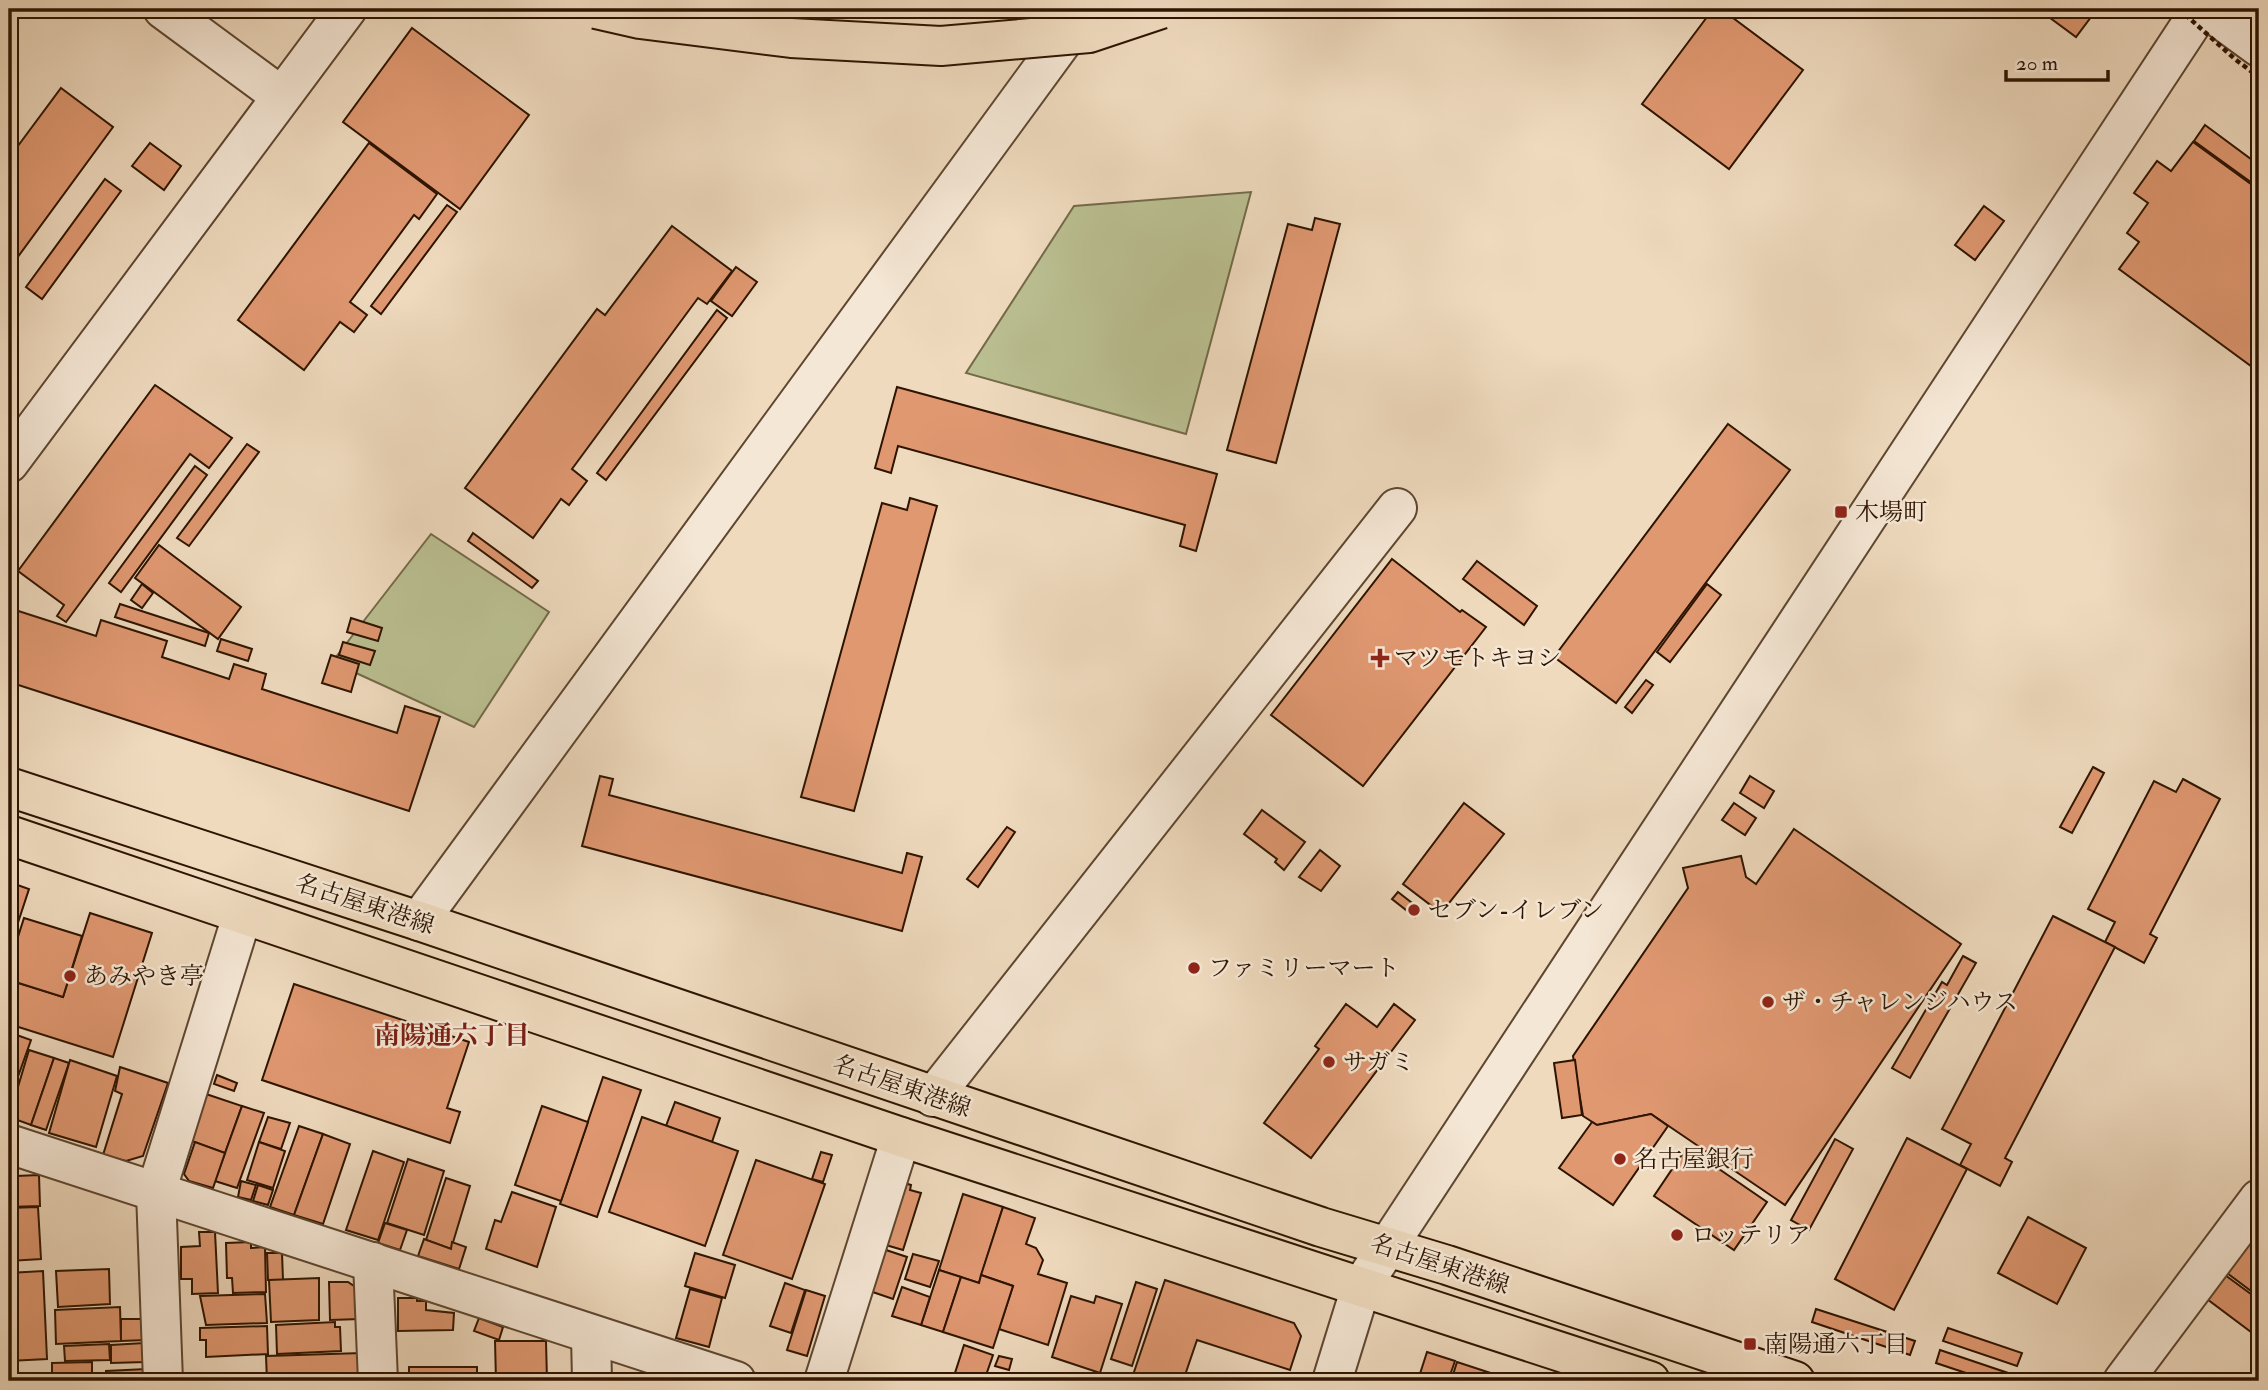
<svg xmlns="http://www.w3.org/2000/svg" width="2268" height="1390" viewBox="0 0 2268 1390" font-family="'IM FELL Double Pica','Noto Serif JP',serif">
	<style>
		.green { fill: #babf91; stroke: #746a48; stroke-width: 2 }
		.building { fill: #e09871; stroke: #2e1400; stroke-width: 2 }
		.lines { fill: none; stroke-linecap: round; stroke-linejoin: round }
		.minor-casing { stroke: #5e4630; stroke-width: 42 }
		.major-casing { stroke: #2e1400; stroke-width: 42 }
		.minor { stroke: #f5e7d5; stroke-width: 38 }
		.major { stroke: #efdabe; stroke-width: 38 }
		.highway-bridge-casing { stroke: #2e1400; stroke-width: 42; stroke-linecap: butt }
		.path-bridge { stroke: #2e1400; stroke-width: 4.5; stroke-dasharray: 5 3.5; stroke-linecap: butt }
		.highway-bridge { stroke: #efdabe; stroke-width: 38 }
		.poi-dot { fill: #8f2418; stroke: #f5e7d5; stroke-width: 2.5 }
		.labels { text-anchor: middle; stroke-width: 5; stroke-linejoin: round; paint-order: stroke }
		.poi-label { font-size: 24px; fill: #2e1400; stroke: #f5e7d5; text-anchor: start }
		.street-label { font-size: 24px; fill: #2e1400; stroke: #f5e7d5 }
		.neighbourhood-label { font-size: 26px; font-weight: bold; fill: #7a1f14; stroke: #f5e7d5 }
	</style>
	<rect width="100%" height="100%" fill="#efdabe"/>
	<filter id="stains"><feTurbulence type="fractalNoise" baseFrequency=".00286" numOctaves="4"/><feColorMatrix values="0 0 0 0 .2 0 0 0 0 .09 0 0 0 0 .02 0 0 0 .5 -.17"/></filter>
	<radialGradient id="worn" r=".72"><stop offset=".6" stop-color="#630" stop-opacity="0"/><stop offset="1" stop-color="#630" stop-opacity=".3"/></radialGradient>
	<g class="green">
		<path d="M1251 192 1186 434 966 373 1074 206Z"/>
		<path d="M431 534 549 612 474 727 332 662Z"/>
	</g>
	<g class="building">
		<path d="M1713 9H1721L1803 70 1729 169 1642 104Z"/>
		<path d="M2038 9H2097L2076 37Z"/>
		<path d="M412 28 529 115 460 209 343 122Z"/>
		<path d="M61 88 113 127 9 269V158Z"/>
		<path d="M2205 125 2255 162 2259 156V188L2194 141Z"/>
		<path d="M2193 142 2259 190V372L2119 269 2139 242 2127 233 2148 203 2134 193 2157 161 2171 171Z"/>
		<path d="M150 143 181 166 164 190 132 166Z"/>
		<path d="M369 143 437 194 419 219 414 215 350 302 367 315 354 332 340 322 304 370 238 320Z"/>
		<path d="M105 179 121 191 42 299 26 287Z"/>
		<path d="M447 205 457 212 381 314 371 306Z"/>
		<path d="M1984 206 2004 221 1975 260 1955 245Z"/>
		<path d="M1315 218 1340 224 1276 463 1227 450 1288 224 1312 230Z"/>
		<path d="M672 226 732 271 707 304 698 298 572 469 587 481 569 505 561 499 533 538 465 488 597 309 605 315Z"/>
		<path d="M736 267 757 282 732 316 711 301Z"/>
		<path d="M717 310 727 318 606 480 597 473Z"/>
		<path d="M155 385 232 438 209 468 190 454 66 622 57 616 64 605 18 571Z"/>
		<path d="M897 387 1217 474 1196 551 1180 546 1185 525 898 446 891 473 875 468Z"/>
		<path d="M1728 424 1790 470 1616 703 1554 657Z"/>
		<path d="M247 444 259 452 189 546 177 538Z"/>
		<path d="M195 466 207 475 121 592 109 583Z"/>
		<path d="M910 498 937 506 854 811 801 797 882 503 907 510Z"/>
		<path d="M473 533 538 581 532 588 468 541Z"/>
		<path d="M159 545 241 607 218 639 135 578Z"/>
		<path d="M1392 559 1460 612 1462 610 1486 627 1363 786 1271 715Z"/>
		<path d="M1477 561 1537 606 1524 625 1463 579Z"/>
		<path d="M142 584 153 593 142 608 131 600Z"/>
		<path d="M1707 584 1721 595 1670 662 1657 652Z"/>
		<path d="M120 604 209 633 205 646 115 617Z"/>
		<path d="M9 608 96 636 101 620 167 641 162 657 229 679 234 664 266 674 262 689 397 733 405 706 440 717 409 811 9 682Z"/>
		<path d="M351 618 382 628 378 641 347 632Z"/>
		<path d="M221 639 252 649 248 661 217 651Z"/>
		<path d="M343 642 375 651 370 665 339 655Z"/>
		<path d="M331 655 359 664 351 692 322 683Z"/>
		<path d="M1646 680 1653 685 1632 713 1625 707Z"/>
		<path d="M2093 767 2104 773 2072 833 2060 827Z"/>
		<path d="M600 776 613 779 609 795 902 873 907 853 922 857 902 931 582 846Z"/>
		<path d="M1750 776 1774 791 1764 808 1740 793Z"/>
		<path d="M2183 779 2220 799 2150 934 2157 938 2144 963 2105 942 2115 922 2088 909 2154 781 2176 792Z"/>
		<path d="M1464 803 1504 834 1441 913 1403 884Z"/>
		<path d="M1734 803 1756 818 1745 835 1722 820Z"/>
		<path d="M1262 810 1305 842 1284 870 1275 862 1277 859 1244 834Z"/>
		<path d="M1007 827 1015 832 978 887 967 879Z"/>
		<path d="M1794 829 1961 944 1785 1205 1651 1114 1597 1125 1583 1116 1573 1056 1688 888 1683 868 1741 856 1746 877 1756 884Z"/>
		<path d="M1320 850 1340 866 1321 891 1299 877Z"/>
		<path d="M9 882 29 889 9 950Z"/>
		<path d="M1398 892 1421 910 1415 917 1392 899Z"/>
		<path d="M90 913 152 933 113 1057 9 1024V980L63 997Z"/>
		<path d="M2053 916 2115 947 2005 1158 2012 1162 2000 1186 1960 1165 1971 1144 1942 1129Z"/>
		<path d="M24 918 82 936 63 997 9 980V965Z"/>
		<path d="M1963 956 1976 963 1910 1078 1892 1068 1942 982 1947 985Z"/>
		<path d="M294 984 469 1042 447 1108 460 1112 450 1143 262 1080Z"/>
		<path d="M1346 1004 1377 1027 1394 1004 1415 1020 1311 1158 1264 1123 1319 1049 1315 1046Z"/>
		<path d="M11 1033 31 1040 9 1102V1039Z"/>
		<path d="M29 1050 54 1058 31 1125 9 1117Z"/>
		<path d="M54 1058 69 1063 46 1130 31 1125Z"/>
		<path d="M70 1060 117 1076 96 1147 49 1133Z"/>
		<path d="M1575 1060 1582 1115 1562 1118 1554 1063Z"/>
		<path d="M120 1067 168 1083 143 1156 126 1161 103 1155 122 1094 115 1091Z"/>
		<path d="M217 1075 237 1083 234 1091 214 1084Z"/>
		<path d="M603 1077 641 1090 597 1217 560 1204Z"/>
		<path d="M206 1094 242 1106 225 1153 191 1141Z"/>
		<path d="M675 1102 720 1118 712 1142 666 1126Z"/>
		<path d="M242 1106 264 1113 237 1188 215 1181Z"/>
		<path d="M542 1106 588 1122 561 1201 515 1185Z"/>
		<path d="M1651 1114 1668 1126 1613 1205 1559 1168 1592 1122 1597 1125Z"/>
		<path d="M268 1117 290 1123 281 1149 259 1142Z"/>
		<path d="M642 1117 738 1151 705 1246 609 1212Z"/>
		<path d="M299 1126 323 1134 294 1215 270 1207Z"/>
		<path d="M323 1134 350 1144 323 1224 294 1215Z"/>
		<path d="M1907 1138 1967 1169 1894 1310 1835 1279Z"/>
		<path d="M1835 1139 1853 1149 1809 1230 1791 1220Z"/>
		<path d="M195 1142 225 1153 213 1188 189 1181 184 1174Z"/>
		<path d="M259 1142 285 1151 273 1188 247 1180Z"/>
		<path d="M1687 1147 1767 1202 1734 1250 1654 1196Z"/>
		<path d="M373 1151 404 1162 378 1240 346 1230Z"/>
		<path d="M821 1152 832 1155 823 1182 812 1179Z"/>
		<path d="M408 1159 444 1171 424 1235 387 1223Z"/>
		<path d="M756 1160 825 1184 792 1279 723 1255Z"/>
		<path d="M39 1175 40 1206 9 1207V1181H16V1176Z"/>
		<path d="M446 1178 470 1186 451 1249 426 1240Z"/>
		<path d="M892 1179 911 1185 910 1190 921 1193 903 1250 872 1241Z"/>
		<path d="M241 1181 256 1185 251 1200 238 1197Z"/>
		<path d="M258 1185 273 1190 268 1205 253 1201Z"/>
		<path d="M512 1192 556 1207 537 1267 486 1249 495 1220 501 1222Z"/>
		<path d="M963 1194 1003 1207 979 1283 939 1270Z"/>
		<path d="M38 1207 41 1259 9 1261V1208Z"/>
		<path d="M1003 1207 1035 1218 1026 1244 1036 1248 1043 1260 1038 1274 1067 1283 1048 1345 999 1329 1013 1286 981 1275Z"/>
		<path d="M2028 1217 2086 1248 2057 1304 1998 1273Z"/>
		<path d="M385 1223 407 1230 400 1250 378 1243Z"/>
		<path d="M2259 1228V1297L2227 1273Z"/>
		<path d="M199 1232H215L218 1293 192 1294V1279H181V1247L200 1246Z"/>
		<path d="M424 1239 451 1249 452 1242 466 1247 459 1269 418 1256Z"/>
		<path d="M251 1242V1248L265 1247 266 1292 233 1293 232 1278H227L226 1243Z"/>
		<path d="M877 1247 907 1257 893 1299 864 1289Z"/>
		<path d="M267 1253H282L283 1280H268Z"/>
		<path d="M695 1253 735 1265 725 1298 685 1286Z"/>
		<path d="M913 1254 939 1261 930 1287 905 1279Z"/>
		<path d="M109 1269 110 1304 58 1307 56 1271Z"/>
		<path d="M939 1270 961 1277 943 1332 921 1325Z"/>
		<path d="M43 1271 47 1359 9 1361V1273Z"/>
		<path d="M981 1275 1013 1286 993 1348 943 1332 961 1277 979 1283Z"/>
		<path d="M2225 1275 2259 1300V1338L2207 1299Z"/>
		<path d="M319 1278V1320L271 1322 269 1280Z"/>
		<path d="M1165 1280 1294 1323 1301 1336 1290 1370 1197 1340 1183 1381H1131Z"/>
		<path d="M329 1282H348L360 1290V1319L330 1320Z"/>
		<path d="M1136 1282 1157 1289 1132 1366 1111 1359Z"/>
		<path d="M785 1283 805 1290 791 1333 770 1326Z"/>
		<path d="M902 1287 930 1297 921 1325 892 1316Z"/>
		<path d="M690 1289 722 1298 709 1347 676 1338Z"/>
		<path d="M806 1290 825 1296 807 1356 787 1350Z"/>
		<path d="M265 1294 267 1323 206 1325 200 1296Z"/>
		<path d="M1071 1296 1094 1303 1096 1296 1122 1304 1100 1373 1052 1357Z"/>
		<path d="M398 1298H417V1301H426V1310L454 1313 453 1330 398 1331Z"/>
		<path d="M120 1307 121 1341 56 1344 55 1310Z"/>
		<path d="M1816 1309 1915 1341 1910 1355 1812 1322Z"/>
		<path d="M479 1318 503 1327 499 1340 474 1331Z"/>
		<path d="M121 1319H144L146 1340 121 1341Z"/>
		<path d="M335 1322V1327H340L341 1351 277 1354 276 1325Z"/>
		<path d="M267 1326 268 1354 206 1357V1340H200V1328Z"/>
		<path d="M1948 1328 2022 1353 2017 1366 1943 1341Z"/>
		<path d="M495 1341H546L547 1381H496Z"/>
		<path d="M144 1343 145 1362 111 1363V1345Z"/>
		<path d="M109 1344 110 1360 65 1361 64 1346Z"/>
		<path d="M964 1345 993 1355 984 1381H945L947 1376 953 1379Z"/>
		<path d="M1940 1350 2014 1375 2012 1381H1990L1936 1363Z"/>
		<path d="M1427 1352 1455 1361 1448 1381 1419 1377Z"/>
		<path d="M362 1353 363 1381H267L266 1356Z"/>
		<path d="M999 1356 1012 1359 1009 1370 995 1366Z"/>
		<path d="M92 1362V1381H52V1363Z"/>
		<path d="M1457 1362 1515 1381H1451Z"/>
		<rect x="409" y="1367" width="68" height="14"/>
		<path d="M146 1369V1381H106V1371Z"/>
	</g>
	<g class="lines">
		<g class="minor-casing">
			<g id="minor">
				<path d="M163 9 281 96"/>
				<path d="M2207 9 2259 47"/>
				<path d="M9 463 347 9"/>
				<path d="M419 921 1086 9"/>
				<path d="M933 1097 1397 508"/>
				<path d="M9 1144 736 1381"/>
				<path d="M373 1262 378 1381"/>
				<path d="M591 1335 592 1381"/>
				<path d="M163 1381 156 1192 242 916"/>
				<path d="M824 1381 901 1137"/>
				<path d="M1332 1381 1361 1287 2201 9"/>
				<path d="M2123 1381 2259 1199"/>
			</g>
		</g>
		<g class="major-casing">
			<g id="major">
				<path d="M9 787 419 921 1321 1227 1447 1265 1795 1381"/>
				<path d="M9 835 901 1137 1650 1381"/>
			</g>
		</g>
		<use href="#minor" class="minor"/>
		<use href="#major" class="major"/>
		<g class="highway-bridge-casing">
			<path id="highway-bridge" d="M596 9 640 19 791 38 941 46 1089 33 1161 9"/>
		</g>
		<path class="path-bridge" d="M2179 9 2236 60 2259 77"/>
		<use href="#highway-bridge" class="highway-bridge"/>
	</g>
	<g class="poi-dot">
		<rect x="1834" y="505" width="14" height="14" rx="3.5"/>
		<path d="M1376.5 647.5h7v7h7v7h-7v7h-7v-7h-7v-7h7z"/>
		<circle cx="1414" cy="910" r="7"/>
		<circle cx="1194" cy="968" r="7"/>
		<circle cx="70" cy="976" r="7"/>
		<circle cx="1768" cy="1002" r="7"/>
		<circle cx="1329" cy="1062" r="7"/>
		<circle cx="1620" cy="1159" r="7"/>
		<circle cx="1677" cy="1235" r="7"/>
		<rect x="1743" y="1337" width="14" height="14" rx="3.5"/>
	</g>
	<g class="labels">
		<g class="poi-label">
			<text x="1855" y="520">木場町</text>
			<text x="1394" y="666">マツモトキヨシ</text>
			<text x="1428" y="918">セブン-イレブン</text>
			<text x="1208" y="976">ファミリーマート</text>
			<text x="84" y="984">あみやき亭</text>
			<text x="1782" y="1010">ザ・チャレンジハウス</text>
			<text x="1343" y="1070">サガミ</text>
			<text x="1634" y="1167">名古屋銀行</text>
			<text x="1691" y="1243">ロッテリア</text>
			<text x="1764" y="1352">南陽通六丁目</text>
		</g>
		<g class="street-label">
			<text transform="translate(365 904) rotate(18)" y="8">名古屋東港線</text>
			<text transform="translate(902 1086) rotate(19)" y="8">名古屋東港線</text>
			<text transform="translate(1440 1264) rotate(18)" y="8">名古屋東港線</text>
		</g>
		<g class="neighbourhood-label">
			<text x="452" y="1044">南陽通六丁目</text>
		</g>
	</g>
	<rect width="2268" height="1390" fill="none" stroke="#efdabe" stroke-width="35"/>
	<rect x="10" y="10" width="2247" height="1369" fill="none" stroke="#2e1400" stroke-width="3.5"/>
	<rect x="18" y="18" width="2233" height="1355" fill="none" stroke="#2e1400" stroke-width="2"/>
	<path d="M2006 70v10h102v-10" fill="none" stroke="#2e1400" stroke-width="3.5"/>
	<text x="2016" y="70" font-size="21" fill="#2e1400" stroke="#f5e7d5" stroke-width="5" paint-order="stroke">20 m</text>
	<rect width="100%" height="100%" filter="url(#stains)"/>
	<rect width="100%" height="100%" fill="url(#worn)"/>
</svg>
